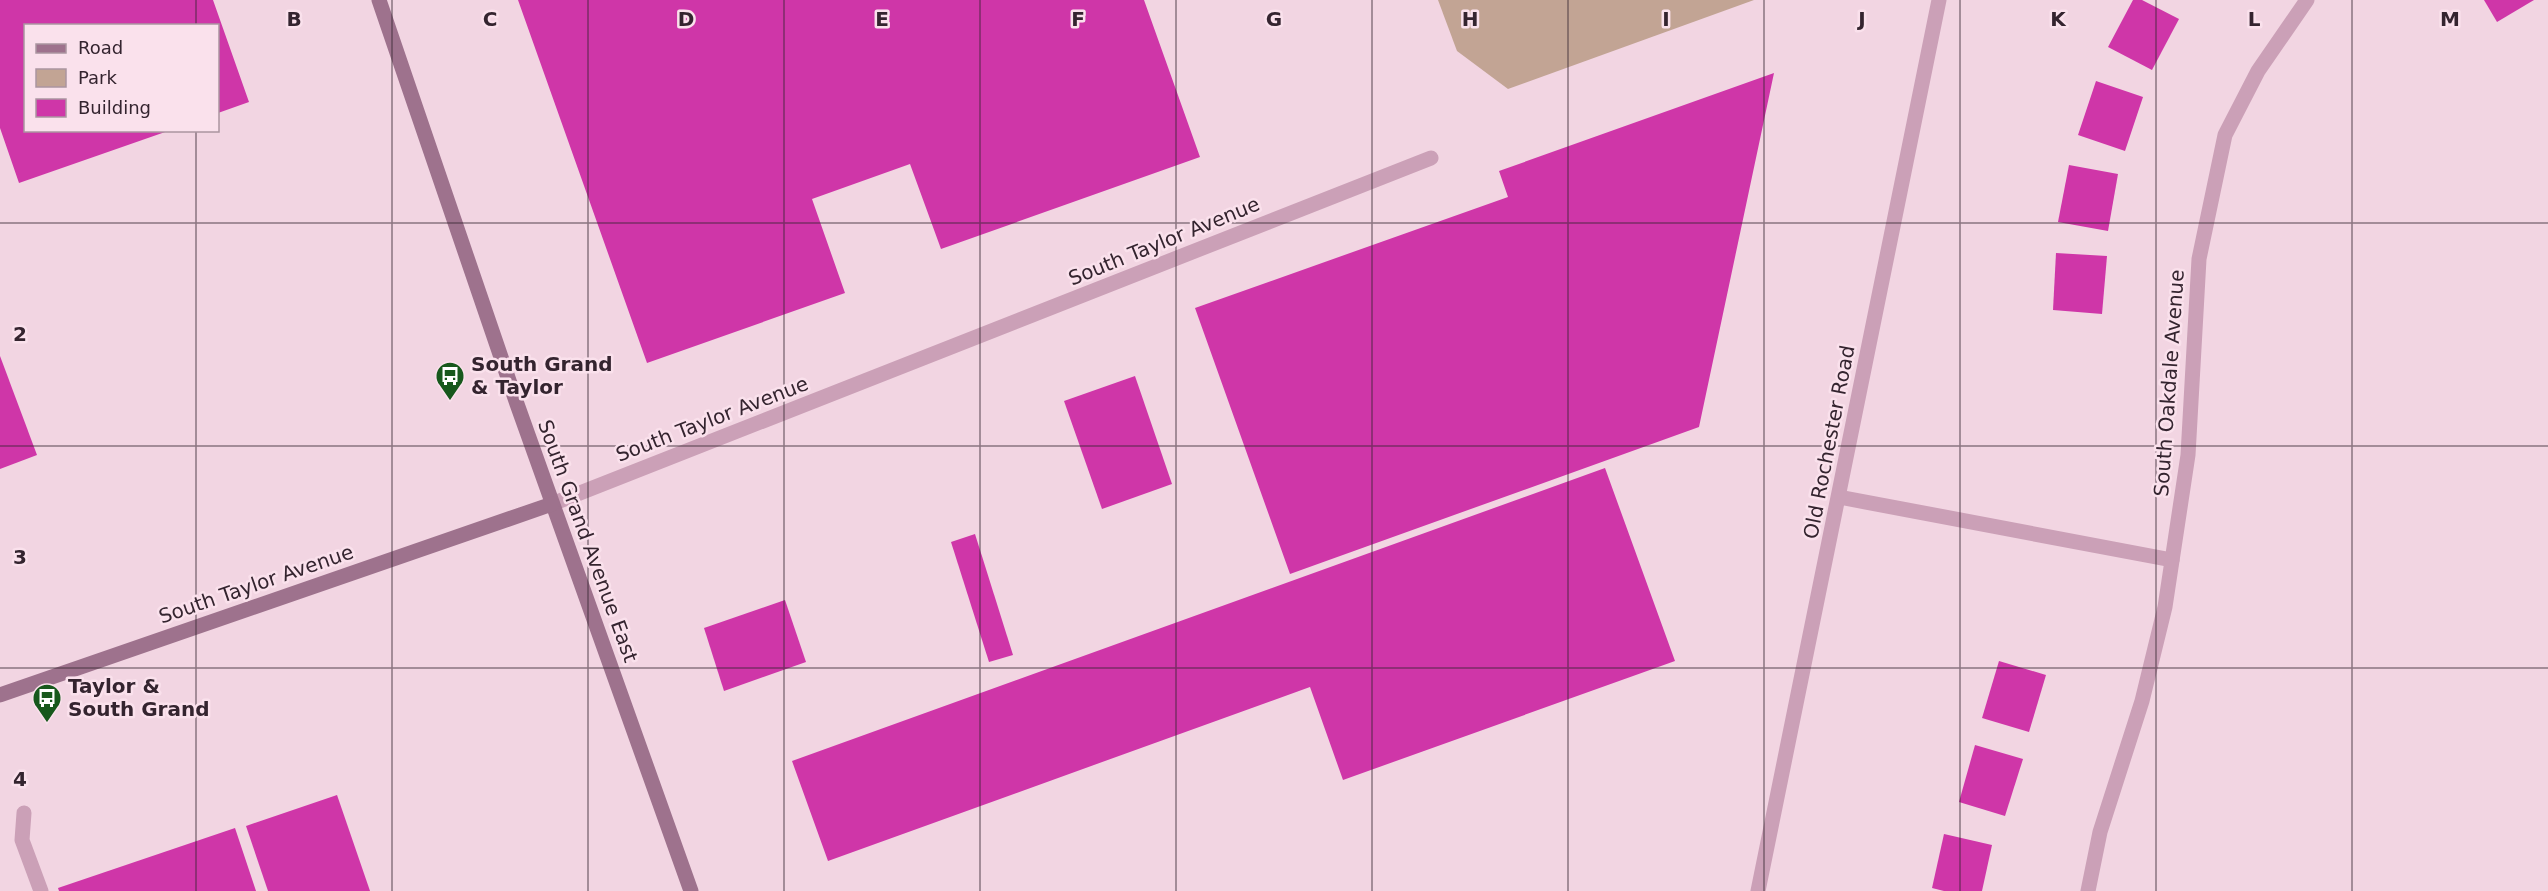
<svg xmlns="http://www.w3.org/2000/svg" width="2548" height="891" viewBox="0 0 2548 891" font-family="'DejaVu Sans',sans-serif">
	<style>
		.green { fill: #c2a494 }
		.building { fill: #cf36a8 }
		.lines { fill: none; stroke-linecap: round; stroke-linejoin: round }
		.lane { stroke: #cba0b7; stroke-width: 15 }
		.street { stroke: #cba0b7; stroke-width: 15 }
		.secondary { stroke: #9e728d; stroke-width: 15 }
		.grid { fill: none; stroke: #34242f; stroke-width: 1.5; stroke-opacity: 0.55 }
		.labels { text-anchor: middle; stroke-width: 5; stroke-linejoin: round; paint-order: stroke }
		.street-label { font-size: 20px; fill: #34242f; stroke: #fae1ec }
		.poi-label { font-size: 20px; font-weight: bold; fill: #34242f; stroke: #fae1ec; text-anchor: start }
		.grid-label { font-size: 20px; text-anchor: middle; font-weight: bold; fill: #34242f; stroke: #fae1ec; stroke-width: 5; stroke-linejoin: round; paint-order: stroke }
	</style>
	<rect width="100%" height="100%" fill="#f2d5e2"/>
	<path class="green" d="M1438 0H1754L1508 89 1457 51Z"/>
	<g class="building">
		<path d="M0 0H213L249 102 218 113V26H26V130L168 131 19 183 0 128Z"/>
		<path d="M518 0H1144L1200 157 941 249 910 164 812 199 845 293 647 363Z"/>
		<path d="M2133 0H2142L2179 19 2152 70 2108 47Z"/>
		<path d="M2484 0H2534L2497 22Z"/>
		<path d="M1774 73 1699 427 1290 574 1195 308 1508 197 1499 171Z"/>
		<path d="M2096 81 2143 97 2125 151 2078 135Z"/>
		<path d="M2069 165 2118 174 2108 231 2058 222Z"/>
		<path d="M2056 253 2107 256 2102 314 2053 310Z"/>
		<path d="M0 356 37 455 0 469Z"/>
		<path d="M1135 376 1172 484 1102 509 1064 401Z"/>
		<path d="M1605 468 1675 661 1343 780 1310 687 828 861 792 761Z"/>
		<path d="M975 534 1013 655 989 662 951 542Z"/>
		<path d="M785 600 806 662 724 691 704 628Z"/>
		<path d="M1999 661 2046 675 2029 732 1982 718Z"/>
		<path d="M1975 745 2023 759 2005 816 1959 802Z"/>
		<path d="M337 795 370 891H268L246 826Z"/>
		<path d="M235 828 256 891H59L58 888Z"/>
		<path d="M1944 834 1992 845 1982 891H1944L1932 888Z"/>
	</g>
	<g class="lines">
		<path class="lane" d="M24 813 22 840 41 891"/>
		<g class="street">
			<path d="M1839 497 2172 560"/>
			<path d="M552 504 1431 158"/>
			<path d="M1758 891 1939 0"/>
			<path d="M2088 891 2100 832 2142 701 2165 607 2188 455 2199 259 2225 135 2258 71 2307 0"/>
		</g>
		<g class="secondary">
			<path d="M379 0 517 404 691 891"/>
			<path d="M0 695 552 504"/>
		</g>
	</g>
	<path class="grid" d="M196 0V26M392 0V891M588 0V891M784 0V891M980 0V891M1176 0V891M1372 0V891M1568 0V891M1764 0V891M1960 0V891M2156 0V891M2352 0V891M196 130V891M0 223H2548M0 446H2548M0 668H2548"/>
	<defs>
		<g id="bus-pin" transform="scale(1.5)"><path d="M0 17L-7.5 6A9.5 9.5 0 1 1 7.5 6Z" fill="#17581c" stroke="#fae1ec"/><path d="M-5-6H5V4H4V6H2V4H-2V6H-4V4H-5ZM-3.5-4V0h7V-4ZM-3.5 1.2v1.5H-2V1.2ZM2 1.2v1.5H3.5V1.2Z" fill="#fff"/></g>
	</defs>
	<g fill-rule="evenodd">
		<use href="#bus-pin" x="450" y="376"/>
		<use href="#bus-pin" x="47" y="698"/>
	</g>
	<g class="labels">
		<g class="street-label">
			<text transform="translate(1164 241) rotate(-22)" y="7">South Taylor Avenue</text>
			<text transform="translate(2169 383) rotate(-86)" y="7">South Oakdale Avenue</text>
			<text transform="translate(712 419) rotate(-21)" y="7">South Taylor Avenue</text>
			<text transform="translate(1829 442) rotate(-79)" y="7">Old Rochester Road</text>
			<text transform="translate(588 541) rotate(70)" y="7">South Grand Avenue East</text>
			<text transform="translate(256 584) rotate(-19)" y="7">South Taylor Avenue</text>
		</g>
		<g class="poi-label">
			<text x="471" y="371">South Grand<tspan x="471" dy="23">&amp; Taylor</tspan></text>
			<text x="68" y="693">Taylor &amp;<tspan x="68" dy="23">South Grand</tspan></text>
		</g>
	</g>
	<g class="grid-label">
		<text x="294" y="26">B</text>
		<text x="490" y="26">C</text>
		<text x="686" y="26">D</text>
		<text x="882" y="26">E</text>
		<text x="1078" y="26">F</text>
		<text x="1274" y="26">G</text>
		<text x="1470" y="26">H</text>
		<text x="1666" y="26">I</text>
		<text x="1862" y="26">J</text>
		<text x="2058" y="26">K</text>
		<text x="2254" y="26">L</text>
		<text x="2450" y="26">M</text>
		<text x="20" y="341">2</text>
		<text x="20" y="564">3</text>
		<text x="20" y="786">4</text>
	</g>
	<rect x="24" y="24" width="195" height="108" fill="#fae1ec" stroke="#ab95a0" stroke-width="1.5"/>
	<rect x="36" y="44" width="30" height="9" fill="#9e728d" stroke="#ab95a0" stroke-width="1.5"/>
	<text x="78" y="54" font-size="18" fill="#34242f">Road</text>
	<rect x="36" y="69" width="30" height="18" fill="#c2a494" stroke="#ab95a0" stroke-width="1.5"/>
	<text x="78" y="84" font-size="18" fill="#34242f">Park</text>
	<rect x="36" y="99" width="30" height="18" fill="#cf36a8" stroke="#ab95a0" stroke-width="1.5"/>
	<text x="78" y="114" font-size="18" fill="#34242f">Building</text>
</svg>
